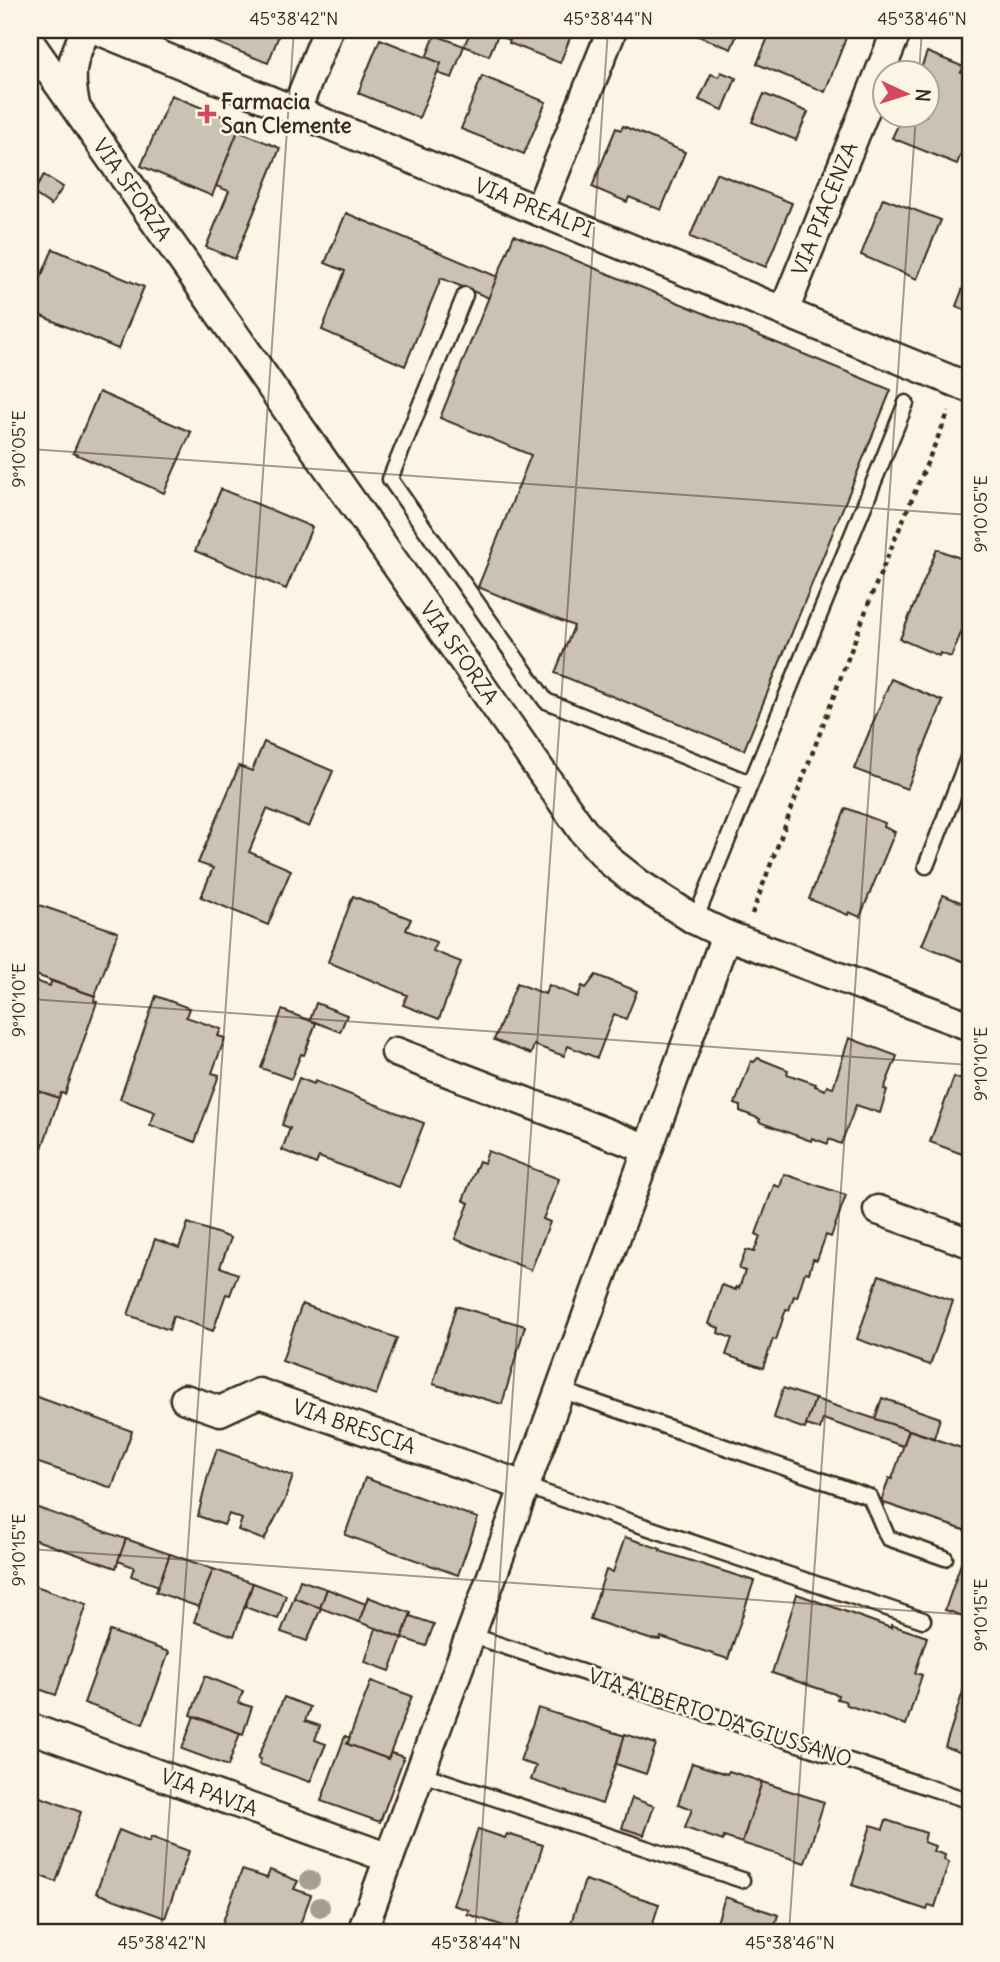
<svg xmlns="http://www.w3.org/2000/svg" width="1000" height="1962" viewBox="0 0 1000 1962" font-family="Delius,sans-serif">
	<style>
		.building { fill: #ccc2b3; stroke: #3b2a1e; stroke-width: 2 }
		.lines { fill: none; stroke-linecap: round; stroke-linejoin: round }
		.lane-casing { stroke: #3b2a1e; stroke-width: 19 }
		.street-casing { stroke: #3b2a1e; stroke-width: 33 }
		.path { stroke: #3b2a1e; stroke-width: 4.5; stroke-dasharray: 5 5; stroke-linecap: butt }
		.lane { stroke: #fcf5e5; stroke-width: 14 }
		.street { stroke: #fcf5e5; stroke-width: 28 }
		.tree { fill: #a89e8f }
		.ticks { fill: none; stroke: #3b2a1e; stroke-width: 2; stroke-opacity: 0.45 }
		.poi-dot { fill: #d1495b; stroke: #fcf5e5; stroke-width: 2.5 }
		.labels { text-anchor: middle; stroke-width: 5; stroke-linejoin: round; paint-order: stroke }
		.poi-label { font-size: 21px; font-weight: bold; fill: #3b2a1e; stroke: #fcf5e5; text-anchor: start }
		.street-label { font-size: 21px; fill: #3b2a1e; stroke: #fcf5e5 }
		.neatline { fill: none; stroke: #3b2a1e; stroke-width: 2.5 }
		.ticks-label { font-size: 18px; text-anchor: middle; fill: #3b2a1e }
	</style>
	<rect width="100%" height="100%" fill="#fcf5e5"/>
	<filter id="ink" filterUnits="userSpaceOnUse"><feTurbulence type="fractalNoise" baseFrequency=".0143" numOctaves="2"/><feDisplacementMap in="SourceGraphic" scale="14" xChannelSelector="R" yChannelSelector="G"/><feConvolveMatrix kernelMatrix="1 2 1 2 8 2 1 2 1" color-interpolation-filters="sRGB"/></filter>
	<g filter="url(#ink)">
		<g class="building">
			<path d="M202 30H281L268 63 200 36Z"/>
			<path d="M471 30H500L489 56 464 46Z"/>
			<path d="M505 30H576L574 34 572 33 560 63 509 43 510 40 502 37Z"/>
			<path d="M683 30H739L731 49Z"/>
			<path d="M771 30H849L825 92 757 64Z"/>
			<path d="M435 35 464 46 452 78 437 73 441 63 426 58Z"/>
			<path d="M380 39 441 63 419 118 358 93Z"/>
			<path d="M927 52 964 67 961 72 970 75V130L957 164 892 138 902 116H926V74H919Z"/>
			<path d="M721 72 736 78 723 110 699 100 711 74 719 77Z"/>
			<path d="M482 76 546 102 524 154 461 129Z"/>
			<path d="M764 94 808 112 796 140 752 122Z"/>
			<path d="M171 95 241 124 212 196 141 166Z"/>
			<path d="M623 126 685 152 661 210 629 197 627 202 592 187 616 128 621 130Z"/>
			<path d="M238 131 280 148 235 259 206 247 229 191 216 186Z"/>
			<path d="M716 173 792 203 766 267 690 237Z"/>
			<path d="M44 175 63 187 51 205 33 193Z"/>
			<path d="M883 198 941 220 917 279 861 255Z"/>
			<path d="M346 213 498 277 489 298 441 278 405 366 322 330 345 271 325 263Z"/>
			<path d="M514 235 891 390 744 750 555 673 574 626 478 587 531 455 440 418Z"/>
			<path d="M53 249 144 287 118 349 30 311V302Z"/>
			<path d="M970 270V312L956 306Z"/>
			<path d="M99 392 191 432 164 493 73 453Z"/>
			<path d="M221 489 312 527 286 589 195 551Z"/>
			<path d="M937 549 970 562V611L951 657 940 653 939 656 900 639Z"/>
			<path d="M891 679 943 701 907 789 854 769Z"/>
			<path d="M264 742 333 771 309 827 267 809 249 852 291 870 268 925 201 897 213 868 198 863 239 766 252 771Z"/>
			<path d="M846 808 885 823 884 827 895 832 860 917 849 912 848 915 809 899Z"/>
			<path d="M943 895 970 906V964L922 945Z"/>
			<path d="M353 896 411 919 406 930 436 942 433 951 461 962 439 1019 403 1005 407 995 328 962Z"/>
			<path d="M30 902 118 932 95 996 30 973Z"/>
			<path d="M596 975 637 991 626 1019 614 1014 597 1058 568 1046 564 1056 534 1045 531 1054 494 1040 517 983 545 994 549 985 578 997 582 986 586 988Z"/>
			<path d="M35 981 50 986 51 981 95 996 94 1001 97 1002 65 1094 61 1093 59 1098 30 1088V997Z"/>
			<path d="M156 996 189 1008 186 1017 221 1029 218 1036 225 1038 212 1073 219 1075 195 1142 150 1125 155 1112 120 1099Z"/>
			<path d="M316 1003 347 1015 340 1032 310 1020Z"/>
			<path d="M282 1010 316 1023 304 1055 301 1054 291 1079 261 1068Z"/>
			<path d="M849 1038 897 1056 884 1089 887 1090 880 1113 856 1105 841 1144 829 1139 828 1144 812 1138 811 1141 759 1122 760 1119 740 1111V1106L735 1104 751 1061 754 1062 758 1058 788 1070 787 1074 816 1084 815 1086 825 1090 827 1086 833 1088Z"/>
			<path d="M954 1077 970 1083V1157L930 1142Z"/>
			<path d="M299 1078 314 1084 315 1081 424 1123 399 1187 319 1157 316 1164 282 1150 290 1128 282 1125Z"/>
			<path d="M30 1088 59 1098 37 1163 30 1160Z"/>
			<path d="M488 1151 559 1179 543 1219 550 1222 531 1270 455 1239 469 1203 463 1200 479 1161 484 1163Z"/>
			<path d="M784 1174 846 1195 831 1237 826 1235 817 1260 813 1259 809 1273 805 1272 797 1297 794 1296 789 1310 786 1309 776 1340 773 1339 763 1368 726 1355 732 1338 718 1333 719 1328 709 1324 722 1285 736 1290V1287L739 1288 745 1271 739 1269 746 1250 754 1252 760 1236 756 1234 774 1185 780 1187Z"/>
			<path d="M188 1223 231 1238 220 1267 238 1274 230 1295 226 1294 213 1331 173 1316 169 1330 128 1315 155 1239 179 1248Z"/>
			<path d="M879 1275 953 1301 930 1365 857 1339Z"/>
			<path d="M302 1304 397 1338 376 1395 282 1361Z"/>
			<path d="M456 1306 525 1326 502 1404 433 1384Z"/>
			<path d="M783 1388 815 1399 805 1429 774 1418Z"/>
			<path d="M32 1395 132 1431 112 1488 30 1460V1403Z"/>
			<path d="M882 1398 940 1418 934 1438 875 1419Z"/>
			<path d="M815 1399 909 1430 903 1446 823 1419 820 1429 806 1425Z"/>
			<path d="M909 1430 970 1451V1532L881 1502 889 1478 892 1479Z"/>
			<path d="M217 1449 293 1476 284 1502 264 1540 238 1530 242 1519 229 1514 224 1525 198 1516 208 1475Z"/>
			<path d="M365 1478 478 1518 458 1575 345 1535Z"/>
			<path d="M35 1507 126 1539 116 1568 30 1538V1522Z"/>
			<path d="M625 1537 661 1549 660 1551 754 1581 728 1659 661 1637 660 1640 649 1639 590 1619 606 1570 613 1572Z"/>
			<path d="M970 1537V1618L945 1610Z"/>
			<path d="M126 1539 170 1554 159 1586 131 1576 134 1567 118 1561Z"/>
			<path d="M170 1554 213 1569 199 1607 156 1592Z"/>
			<path d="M213 1569 253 1583 234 1636 194 1622Z"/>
			<path d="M300 1580 327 1589 320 1608 294 1598Z"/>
			<path d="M253 1583 286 1595 278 1619 245 1607Z"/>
			<path d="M30 1584 87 1604 56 1695 30 1686Z"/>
			<path d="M327 1589 366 1604 359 1622 320 1608Z"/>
			<path d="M797 1594 891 1628V1625L927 1637 915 1673 922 1675 906 1725 847 1705 845 1701 837 1699 838 1695 772 1673Z"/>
			<path d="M368 1597 411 1613 402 1638 359 1622Z"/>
			<path d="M294 1598 321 1608 307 1641 281 1632Z"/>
			<path d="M410 1616 434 1624 426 1646 402 1638Z"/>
			<path d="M376 1628 402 1638 390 1671 365 1662Z"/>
			<path d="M110 1631 169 1652 143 1724 84 1703Z"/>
			<path d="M970 1670V1756L945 1747Z"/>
			<path d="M205 1676 243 1691 239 1703 252 1707 243 1734 191 1715Z"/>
			<path d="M371 1681 412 1696 388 1759 347 1744Z"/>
			<path d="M284 1697 310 1707 305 1721 320 1726 315 1740 326 1744 310 1782 259 1764 261 1759 258 1758Z"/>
			<path d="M538 1708 625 1736 602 1804 531 1780 536 1766 520 1761Z"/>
			<path d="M194 1716 240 1733 228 1766 182 1749Z"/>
			<path d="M625 1734 656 1744 646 1774 616 1764Z"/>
			<path d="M345 1736 350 1738 347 1744 388 1759 391 1753 404 1757 380 1822 321 1801Z"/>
			<path d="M692 1763 727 1774 729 1771 762 1782 742 1843 724 1837 723 1841 685 1828 692 1809 678 1804Z"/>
			<path d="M762 1782 824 1802 805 1863 742 1843Z"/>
			<path d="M30 1793 81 1812 56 1882 30 1872Z"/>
			<path d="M632 1798 654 1806 644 1835 622 1828Z"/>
			<path d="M886 1820 926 1833 924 1842 935 1846 933 1851 945 1855 944 1860 949 1862 935 1907 929 1905 927 1910 852 1885 871 1825 883 1829Z"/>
			<path d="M478 1829 505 1838 507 1834 543 1845 516 1930 467 1914 469 1910 453 1905Z"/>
			<path d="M119 1830 149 1842 151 1837 189 1851 165 1918 96 1893Z"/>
			<path d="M242 1870 267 1878 270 1870 298 1881 294 1889 311 1895 297 1932H219Z"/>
			<path d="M585 1880 659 1904 650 1932H568Z"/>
			<path d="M725 1897 778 1915 773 1932H714Z"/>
		</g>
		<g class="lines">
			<g class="lane-casing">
				<g id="lane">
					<path d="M465 295 390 479 546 701 750 783"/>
					<path d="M926 866 970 753"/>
					<path d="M695 920 906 403"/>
					<path d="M560 1390 870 1497 888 1538 945 1558"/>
					<path d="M524 1486 923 1620"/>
					<path d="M470 1635 970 1801"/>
					<path d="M419 1773 742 1880"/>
				</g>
			</g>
			<g class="street-casing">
				<g id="street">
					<path d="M98 30 970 388"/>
					<path d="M30 43 583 831 611 862 639 884 695 920 726 935 970 1026"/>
					<path d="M75 105C68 72 72 59 86 30"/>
					<path d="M296 110 328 30"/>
					<path d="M539 211 612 30"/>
					<path d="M784 311 897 30"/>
					<path d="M396 1052 648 1149"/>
					<path d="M878 1210 970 1243"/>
					<path d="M185 1399 220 1411 259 1393 524 1486"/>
					<path d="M30 1728 389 1858"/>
					<path d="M362 1932 726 935"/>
				</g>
			</g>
			<path class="path" d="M752 914 874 589 949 411"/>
			<use href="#lane" class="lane"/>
			<use href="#street" class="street"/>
		</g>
		<g class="tree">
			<circle cx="310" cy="1880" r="10"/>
			<circle cx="320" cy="1907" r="10"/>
		</g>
	</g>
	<path class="ticks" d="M919 74 922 30M30 449 970 515M30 999 970 1065M30 1549 970 1615M161 1932 294 30M475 1932 608 30M789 1932 916 116"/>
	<path class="poi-dot" d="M203.5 103.5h7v7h7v7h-7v7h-7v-7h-7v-7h7z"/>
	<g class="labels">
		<g class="poi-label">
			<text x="221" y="109">Farmacia<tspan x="221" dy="24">San Clemente</tspan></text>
		</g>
		<g class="street-label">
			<text transform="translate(132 190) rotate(55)" y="7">VIA SFORZA</text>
			<text transform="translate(534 208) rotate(22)" y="7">VIA PREALPI</text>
			<text transform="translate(825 209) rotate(-68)" y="7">VIA PIACENZA</text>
			<text transform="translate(459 653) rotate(55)" y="7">VIA SFORZA</text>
			<text transform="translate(354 1427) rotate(19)" y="7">VIA BRESCIA</text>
			<text transform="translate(720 1718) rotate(18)" y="7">VIA ALBERTO DA GIUSSANO</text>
			<text transform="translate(209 1793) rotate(20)" y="7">VIA PAVIA</text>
		</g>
	</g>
	<rect width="1000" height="1962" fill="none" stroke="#fcf5e5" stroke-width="77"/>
	<g transform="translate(906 94) rotate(94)"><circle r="33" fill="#fcf5e5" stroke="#afa495" stroke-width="2"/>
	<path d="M0-5L12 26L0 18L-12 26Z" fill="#d1495b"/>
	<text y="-10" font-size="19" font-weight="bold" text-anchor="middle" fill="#3b2a1e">N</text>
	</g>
	<rect x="38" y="38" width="924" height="1886" class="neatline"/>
	<g class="ticks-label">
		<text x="294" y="25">45°38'42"N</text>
		<text x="608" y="25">45°38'44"N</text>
		<text x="922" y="25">45°38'46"N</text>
		<text transform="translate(19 449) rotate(-90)" y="6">9°10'05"E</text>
		<text transform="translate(981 514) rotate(-90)" y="6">9°10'05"E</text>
		<text transform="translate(19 1000) rotate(-90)" y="6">9°10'10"E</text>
		<text transform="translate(981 1064) rotate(-90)" y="6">9°10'10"E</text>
		<text transform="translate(19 1550) rotate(-90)" y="6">9°10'15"E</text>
		<text transform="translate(981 1615) rotate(-90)" y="6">9°10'15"E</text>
		<text x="162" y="1949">45°38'42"N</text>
		<text x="476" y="1949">45°38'44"N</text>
		<text x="790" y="1949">45°38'46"N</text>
	</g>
</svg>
